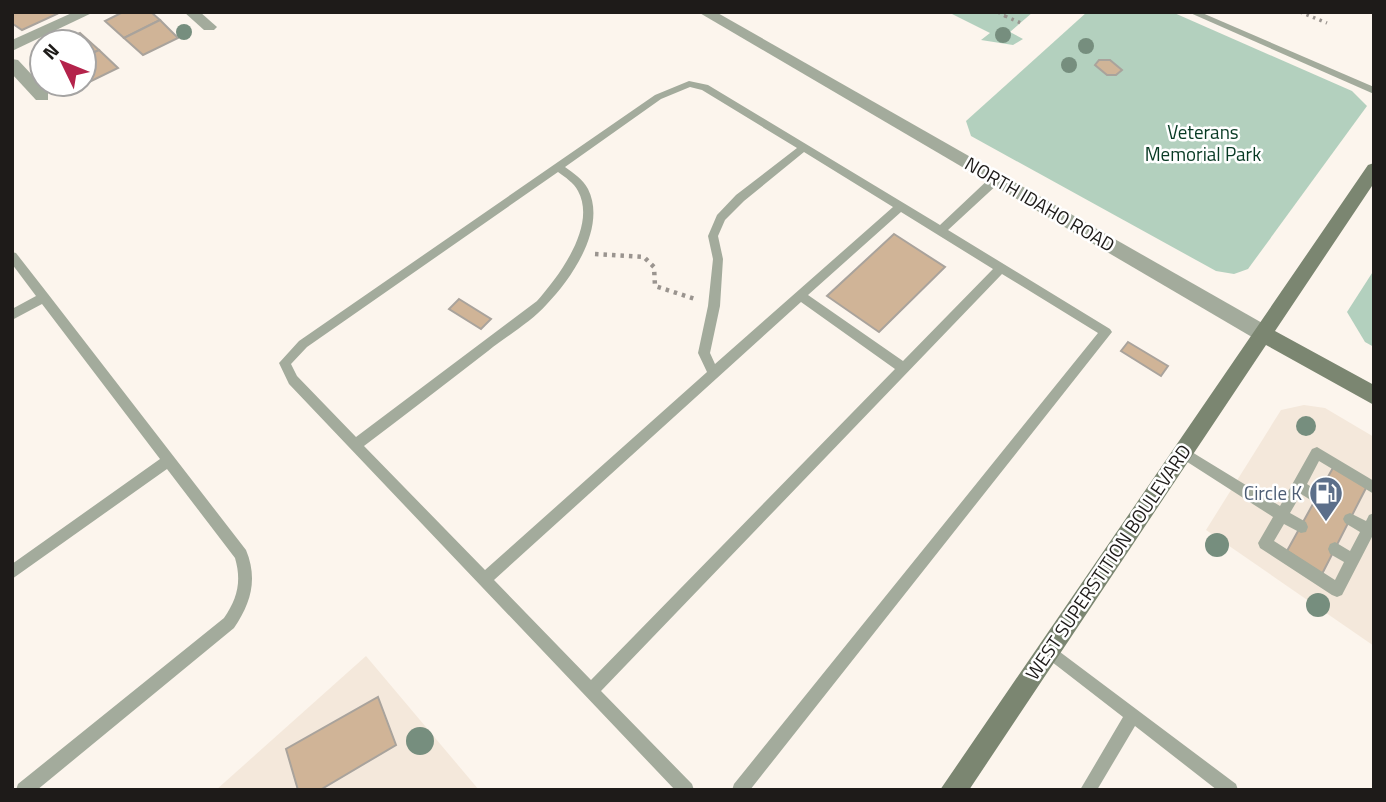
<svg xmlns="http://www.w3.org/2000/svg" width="1386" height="802" viewBox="0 0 1386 802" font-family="'Titillium Web',sans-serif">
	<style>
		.built { fill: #f4e8db }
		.green { fill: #b3d0be }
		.building { fill: #d0b497; stroke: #a9a39c; stroke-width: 2 }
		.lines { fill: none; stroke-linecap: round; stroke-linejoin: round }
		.path-far1 { stroke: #9a948f; stroke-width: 3.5; stroke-dasharray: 2.5 4.5; stroke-linecap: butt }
		.path { stroke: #9a948f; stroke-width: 4.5; stroke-dasharray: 3.5 5; stroke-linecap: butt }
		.service { fill: #a3ab9c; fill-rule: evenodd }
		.minor { fill: #a3ab9c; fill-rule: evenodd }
		.tertiary { fill: #a3ab9c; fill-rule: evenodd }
		.secondary { fill: #7b8671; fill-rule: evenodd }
		.tree { fill: #768e7e }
		.labels { text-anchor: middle; stroke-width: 5; stroke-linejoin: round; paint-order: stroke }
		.park-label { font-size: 19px; fill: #083a24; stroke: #fff }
		.street-label { font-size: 19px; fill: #1e1b19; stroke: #fff }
		.service-label { font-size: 19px; fill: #4e5e75; stroke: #fff; text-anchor: end }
	</style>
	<rect width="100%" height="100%" fill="#fcf5ed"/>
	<g class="built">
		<path d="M1304 405 1325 408 1374 437V646L1206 530 1281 410Z"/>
		<path d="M366 656 479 790H216Z"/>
	</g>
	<g class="green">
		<path d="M948 12H1033L1010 32 1023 39 1013 45 981 40 990 33Z"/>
		<path d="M1087 12H1172L1352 91 1367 106 1248 269 1234 274 1216 271 971 136 966 121Z"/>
		<path d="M1374 270V347L1365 342 1347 312Z"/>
	</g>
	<g class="building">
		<path d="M12 12H55L57 14 22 30 13 24Z"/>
		<path d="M123 12H151L160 20 124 38 105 21Z"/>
		<path d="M160 20 178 38 143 55 124 38Z"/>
		<path d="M80 33 99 50 84 57V42H60Z"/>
		<path d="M99 50 118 68 81 86 79 84H84V57Z"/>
		<path d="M1099 60H1110L1122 70 1116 75H1107L1095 65Z"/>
		<path d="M894 234 945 267 879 332 827 296Z"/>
		<path d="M459 299 491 319 481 329 449 309Z"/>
		<path d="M1128 342 1168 366 1161 376 1121 351Z"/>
		<path d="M1334 466 1367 486 1322 574 1287 551Z"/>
		<path d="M378 697 396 745 320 790H298L286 749Z"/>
	</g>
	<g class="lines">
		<g class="path-far1">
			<path d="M998 12 1005 16 1009 12"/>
			<path d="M1300 12 1327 23"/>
			<path d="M1005 16 1021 23"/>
		</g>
		<path class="path" d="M595 254 644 257 654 267 655 286 695 299"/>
		<g class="service">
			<path d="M1188 12H1200L1374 87V94Z"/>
			<path d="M689 81 708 85 940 225 992 176H1000V182L948 230 1110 329 1112 332 750 790H732L734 784 1098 333 1002 274 601 691 692 784 694 790H675L289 384 279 363 299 341 655 95ZM690 87 702 90 797 148 736 195 717 215 708 236 713 259 708 306 698 353 707 372 485 570 364 446C406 414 447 383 488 351 507 336 531 322 547 304 572 278 607 227 588 189 583 179 573 173 565 167L661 99ZM804 152 893 207 715 364 710 353 720 306 723 259 718 236 725 220 744 201ZM558 172C565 177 574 183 578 191 597 226 559 276 537 301L356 437 297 376 291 364 307 347ZM901 212 993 269 903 361 808 295ZM801 302 895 369 591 680 494 580Z"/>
			<path d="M12 252 16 253 48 294 246 550C258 579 251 603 234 628L37 790H16L18 784 224 618C237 599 242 582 235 558L167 469 12 579V564L160 459 42 304 12 320V309L36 296 12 264Z"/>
			<path d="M1182 446 1280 506 1312 449 1317 447 1374 481V494L1319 461 1307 484 1322 494 1324 498 1322 502 1317 504 1301 494 1290 513 1306 522 1308 527 1306 532 1301 533 1284 524 1274 541 1335 580 1344 562 1330 554 1328 549 1330 544 1335 542 1350 551 1360 532 1345 523 1343 519 1345 515 1350 513 1366 521 1369 515 1374 513V533L1342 595 1337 597 1332 595 1260 548 1258 543 1273 517 1178 456 1176 452 1178 448Z"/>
			<path d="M1048 643 1236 784 1238 790H1217L1135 726 1097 790H1080L1123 717 1043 655 1041 650 1043 645Z"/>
		</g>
		<g class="minor">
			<path d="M74 12H94L12 51V40Z"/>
			<path d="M184 12H200L217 27 214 30H204Z"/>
			<path d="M12 59 18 60 48 92V100H36L12 74Z"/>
		</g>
		<path class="tertiary" d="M698 12H716L1271 328 1274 334 1271 340H1257Z"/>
		<path class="secondary" d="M1374 163V183L1275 331 1374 385V405L1266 345 969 790H940L1368 165Z"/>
	</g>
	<g class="tree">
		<circle cx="184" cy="32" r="8"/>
		<circle cx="1003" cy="35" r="8"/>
		<circle cx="1086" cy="46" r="8"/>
		<circle cx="1069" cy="65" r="8"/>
		<circle cx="1306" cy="426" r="10"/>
		<circle cx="1217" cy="545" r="12"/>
		<circle cx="1318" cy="605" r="12"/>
		<circle cx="420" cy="741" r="14"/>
	</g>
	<defs>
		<g id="fuel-pin" transform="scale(1.75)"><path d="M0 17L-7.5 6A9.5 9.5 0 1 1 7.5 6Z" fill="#5c6f8a" stroke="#fff"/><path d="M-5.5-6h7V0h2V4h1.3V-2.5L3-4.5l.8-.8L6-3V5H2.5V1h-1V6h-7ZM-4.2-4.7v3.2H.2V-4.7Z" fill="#fff"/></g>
	</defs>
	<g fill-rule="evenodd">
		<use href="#fuel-pin" x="1326" y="493"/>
	</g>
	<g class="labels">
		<g class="park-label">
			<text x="1203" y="139">Veterans<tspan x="1203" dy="22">Memorial Park</tspan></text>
		</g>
		<g class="street-label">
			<text transform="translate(1040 204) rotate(30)" y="7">NORTH IDAHO ROAD</text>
			<text transform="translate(1108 562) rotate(-56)" y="7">WEST SUPERSTITION BOULEVARD</text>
		</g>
		<g class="service-label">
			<text x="1302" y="500">Circle K</text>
		</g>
	</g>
	<rect width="1386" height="802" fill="none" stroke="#1e1b19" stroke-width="28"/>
	<g transform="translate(63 63) rotate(313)"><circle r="33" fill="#ffffff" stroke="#a5a4a3" stroke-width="2"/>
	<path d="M0-5L12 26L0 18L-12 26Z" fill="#b4234b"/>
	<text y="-10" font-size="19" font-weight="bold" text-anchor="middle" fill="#1e1b19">N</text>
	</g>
</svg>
